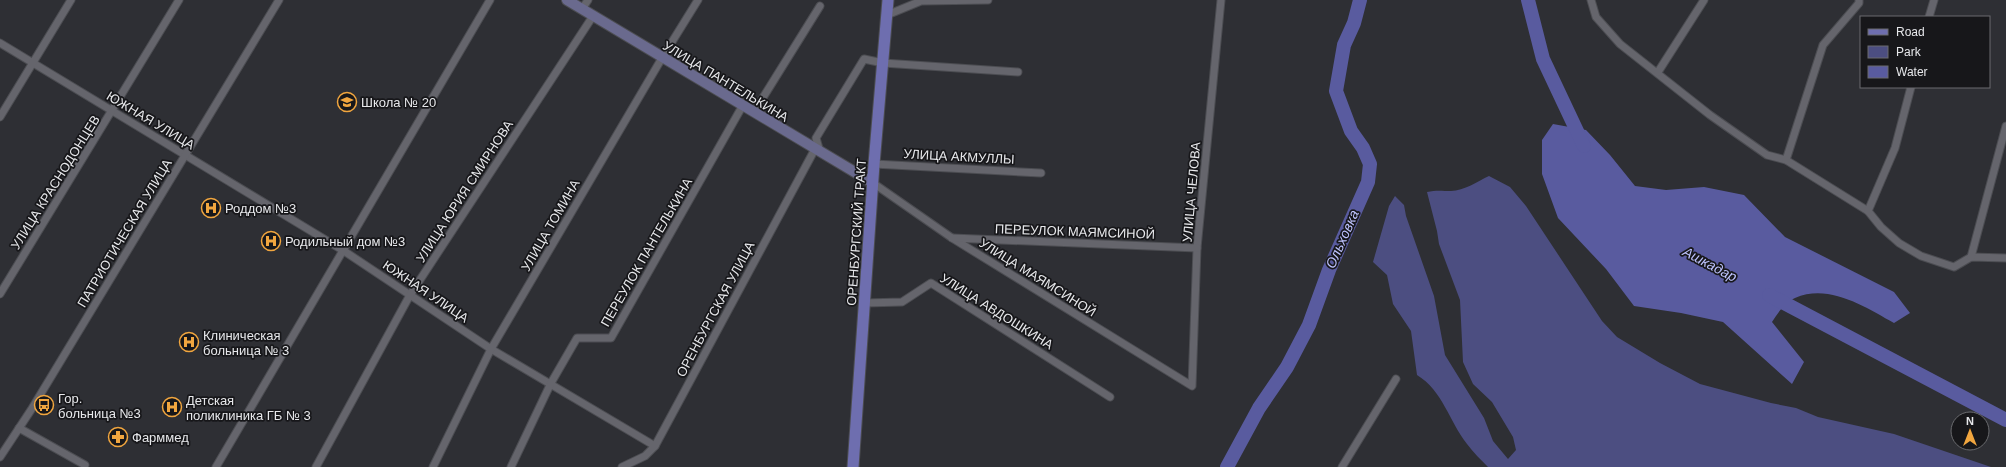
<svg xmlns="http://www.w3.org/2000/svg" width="2006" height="467" viewBox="0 0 2006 467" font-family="Helvetica,sans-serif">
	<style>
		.green { fill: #4c4e81 }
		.water { fill: #595b9f }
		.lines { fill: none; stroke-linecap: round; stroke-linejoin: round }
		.river { stroke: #595b9f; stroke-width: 14 }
		.minor-casing { stroke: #4c4d52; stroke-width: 9 }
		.secondary-casing { stroke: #4c4d52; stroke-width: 12 }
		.primary-casing { stroke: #4c4d52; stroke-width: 13 }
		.minor { stroke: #65656c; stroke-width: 7 }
		.secondary { stroke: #6a6a8e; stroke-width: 10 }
		.primary { stroke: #6e6eaf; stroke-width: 11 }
		.labels { text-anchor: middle; stroke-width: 3.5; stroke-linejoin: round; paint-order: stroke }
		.street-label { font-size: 13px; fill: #e7e8eb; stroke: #17171a }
		.poi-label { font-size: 13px; fill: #e7e8eb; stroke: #17171a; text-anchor: start }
		.water-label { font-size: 14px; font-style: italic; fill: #bec3fe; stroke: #17171a }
	</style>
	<rect width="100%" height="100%" fill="#2e2f34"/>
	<path class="green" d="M1489 176 1510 187 1526 206 1602 321 1617 337 1660 363 1700 384 1771 403 1796 408 1818 417 1894 434 1991 467H1488C1481 460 1473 452 1467 444 1449 421 1443 391 1417 375L1411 331 1393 304 1387 275 1373 262 1389 206 1395 196 1404 205 1406 216 1434 296 1445 355 1484 418 1493 441 1508 459 1516 450 1513 437 1492 402 1473 384 1463 362 1460 300 1439 244 1437 231 1427 192C1436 190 1442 191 1451 191 1464 191 1478 181 1489 176Z"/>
	<path class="water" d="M1553 124 1586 130 1610 155 1635 186 1666 190 1704 187 1744 195 1785 237 1894 292 1910 313 1894 323C1865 307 1829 283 1795 298 1785 302 1778 313 1772 322L1804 362 1792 384 1723 322 1681 313 1634 306 1606 269 1558 218 1542 174V140Z"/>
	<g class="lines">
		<g class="river">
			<path d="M1528 0 1543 59 1584 146"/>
			<path d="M1769 295 2006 420"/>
			<path d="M1227 467 1259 408 1287 367 1309 325 1329 270 1368 182 1370 164 1363 148 1351 131 1336 91 1344 45 1354 23 1360 0"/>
		</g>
		<g class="minor-casing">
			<g id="minor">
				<path d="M1591 0 1596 17 1620 44 1710 115 1767 155 1786 160 1868 211 1881 227 1899 243 1921 256 1954 267 1971 257 2006 258"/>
				<path d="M582 9 588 0"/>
				<path d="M887 15 921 1 988 0"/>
				<path d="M1929 17 1934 0"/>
				<path d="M0 43 344 251 491 349 655 446"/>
				<path d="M1658 72 1704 0"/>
				<path d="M754 112 820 6"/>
				<path d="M0 117 71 0"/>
				<path d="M820 152 816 138 864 59 883 63 1018 72"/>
				<path d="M1786 160 1823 45 1859 3V0"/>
				<path d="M874 164 1041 173"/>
				<path d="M873 183 952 238 1192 386 1197 248 1221 0"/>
				<path d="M1868 211 1895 148 1911 87"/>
				<path d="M952 238 1197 248"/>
				<path d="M1971 257 2006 126"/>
				<path d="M0 294 179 0"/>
				<path d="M865 303 902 302 931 283 1110 397"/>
				<path d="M19 428 85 465"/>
				<path d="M0 457 31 410 279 0"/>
				<path d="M216 467 490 0"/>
				<path d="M316 467 410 295 593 16"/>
				<path d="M433 467 491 349 662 58 698 0"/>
				<path d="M511 467 551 383 577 338H611L743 105"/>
				<path d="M622 467 645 456 655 446 815 149"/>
				<path d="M1342 467 1396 379"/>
			</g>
		</g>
		<g class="secondary-casing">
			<path id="secondary" d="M567 0 873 183"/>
		</g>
		<g class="primary-casing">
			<path id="primary" d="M853 467 874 164 888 0"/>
		</g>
		<use href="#minor" class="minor"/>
		<use href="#secondary" class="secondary"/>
		<use href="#primary" class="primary"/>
	</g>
	<defs>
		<g id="school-ring" transform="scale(1)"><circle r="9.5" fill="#17171a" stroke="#f1a63f" stroke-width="1.5"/><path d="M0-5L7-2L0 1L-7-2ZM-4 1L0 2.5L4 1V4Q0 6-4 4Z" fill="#f1a63f"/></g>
		<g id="hospital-ring" transform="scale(1)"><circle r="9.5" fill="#17171a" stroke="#f1a63f" stroke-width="1.5"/><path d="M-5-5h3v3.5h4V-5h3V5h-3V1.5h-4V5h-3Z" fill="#f1a63f"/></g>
		<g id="bus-ring" transform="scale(1)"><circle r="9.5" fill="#17171a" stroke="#f1a63f" stroke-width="1.5"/><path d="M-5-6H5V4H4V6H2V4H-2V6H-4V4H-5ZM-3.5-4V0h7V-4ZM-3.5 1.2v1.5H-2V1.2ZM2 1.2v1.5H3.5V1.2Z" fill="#f1a63f"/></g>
		<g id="pharmacy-ring" transform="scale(1)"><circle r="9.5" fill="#17171a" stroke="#f1a63f" stroke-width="1.5"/><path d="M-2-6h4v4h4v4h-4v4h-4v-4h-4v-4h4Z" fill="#f1a63f"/></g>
	</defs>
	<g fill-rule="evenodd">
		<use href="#school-ring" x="347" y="102"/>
		<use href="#hospital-ring" x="211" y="208"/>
		<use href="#hospital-ring" x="271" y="241"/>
		<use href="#hospital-ring" x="189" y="342"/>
		<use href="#bus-ring" x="44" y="405"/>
		<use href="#hospital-ring" x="172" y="407"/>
		<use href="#pharmacy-ring" x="118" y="437"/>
	</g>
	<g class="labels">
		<g class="street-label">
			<text transform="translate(726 81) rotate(31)" y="5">УЛИЦА ПАНТЕЛЬКИНА</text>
			<text transform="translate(151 120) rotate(31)" y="5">ЮЖНАЯ УЛИЦА</text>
			<text transform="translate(959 156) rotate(3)" y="5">УЛИЦА АКМУЛЛЫ</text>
			<text transform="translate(55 182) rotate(-58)" y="5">УЛИЦА КРАСНОДОНЦЕВ</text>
			<text transform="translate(464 191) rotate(-57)" y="5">УЛИЦА ЮРИЯ СМИРНОВА</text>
			<text transform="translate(1191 192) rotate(-85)" y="5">УЛИЦА ЧЕЛОВА</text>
			<text transform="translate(550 225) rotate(-60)" y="5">УЛИЦА ТОМИНА</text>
			<text transform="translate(1075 231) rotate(2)" y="5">ПЕРЕУЛОК МАЯМСИНОЙ</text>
			<text transform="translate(856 232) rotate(-86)" y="5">ОРЕНБУРГСКИЙ ТРАКТ</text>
			<text transform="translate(124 233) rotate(-59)" y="5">ПАТРИОТИЧЕСКАЯ УЛИЦА</text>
			<text transform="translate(646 252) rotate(-60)" y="5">ПЕРЕУЛОК ПАНТЕЛЬКИНА</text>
			<text transform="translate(1038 277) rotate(32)" y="5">УЛИЦА МАЯМСИНОЙ</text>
			<text transform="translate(426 291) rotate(34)" y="5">ЮЖНАЯ УЛИЦА</text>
			<text transform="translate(715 309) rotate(-62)" y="5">ОРЕНБУРГСКАЯ УЛИЦА</text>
			<text transform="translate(997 311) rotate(32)" y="5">УЛИЦА АВДОШКИНА</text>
		</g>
		<g class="poi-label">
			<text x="361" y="107">Школа № 20</text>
			<text x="225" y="213">Роддом №3</text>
			<text x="285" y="246">Родильный дом №3</text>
			<text x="203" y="340">Клиническая<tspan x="203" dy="15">больница № 3</tspan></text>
			<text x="58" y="403">Гор.<tspan x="58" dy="15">больница №3</tspan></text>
			<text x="186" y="405">Детская<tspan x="186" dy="15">поликлиника ГБ № 3</tspan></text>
			<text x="132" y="442">Фарммед</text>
		</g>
		<g class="water-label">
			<text transform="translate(1342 239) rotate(-66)" y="5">Ольховка</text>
			<text transform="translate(1710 264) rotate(28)" y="5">Ашкадар</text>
		</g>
	</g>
	<rect x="1860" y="16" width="130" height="72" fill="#17171a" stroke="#6a6b6e"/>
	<rect x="1868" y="29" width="20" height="6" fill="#6e6eaf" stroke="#6a6b6e"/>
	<text x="1896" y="36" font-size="12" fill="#e7e8eb">Road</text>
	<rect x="1868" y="46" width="20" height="12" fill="#4c4e81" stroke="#6a6b6e"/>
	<text x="1896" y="56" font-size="12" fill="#e7e8eb">Park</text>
	<rect x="1868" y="66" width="20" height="12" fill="#595b9f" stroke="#6a6b6e"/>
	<text x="1896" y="76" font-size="12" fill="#e7e8eb">Water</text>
	<g transform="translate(1970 431)"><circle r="19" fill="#17171a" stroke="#6a6b6e"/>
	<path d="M0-3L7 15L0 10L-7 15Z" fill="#f1a63f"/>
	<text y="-6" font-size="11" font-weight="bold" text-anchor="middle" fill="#e7e8eb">N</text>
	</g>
</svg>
